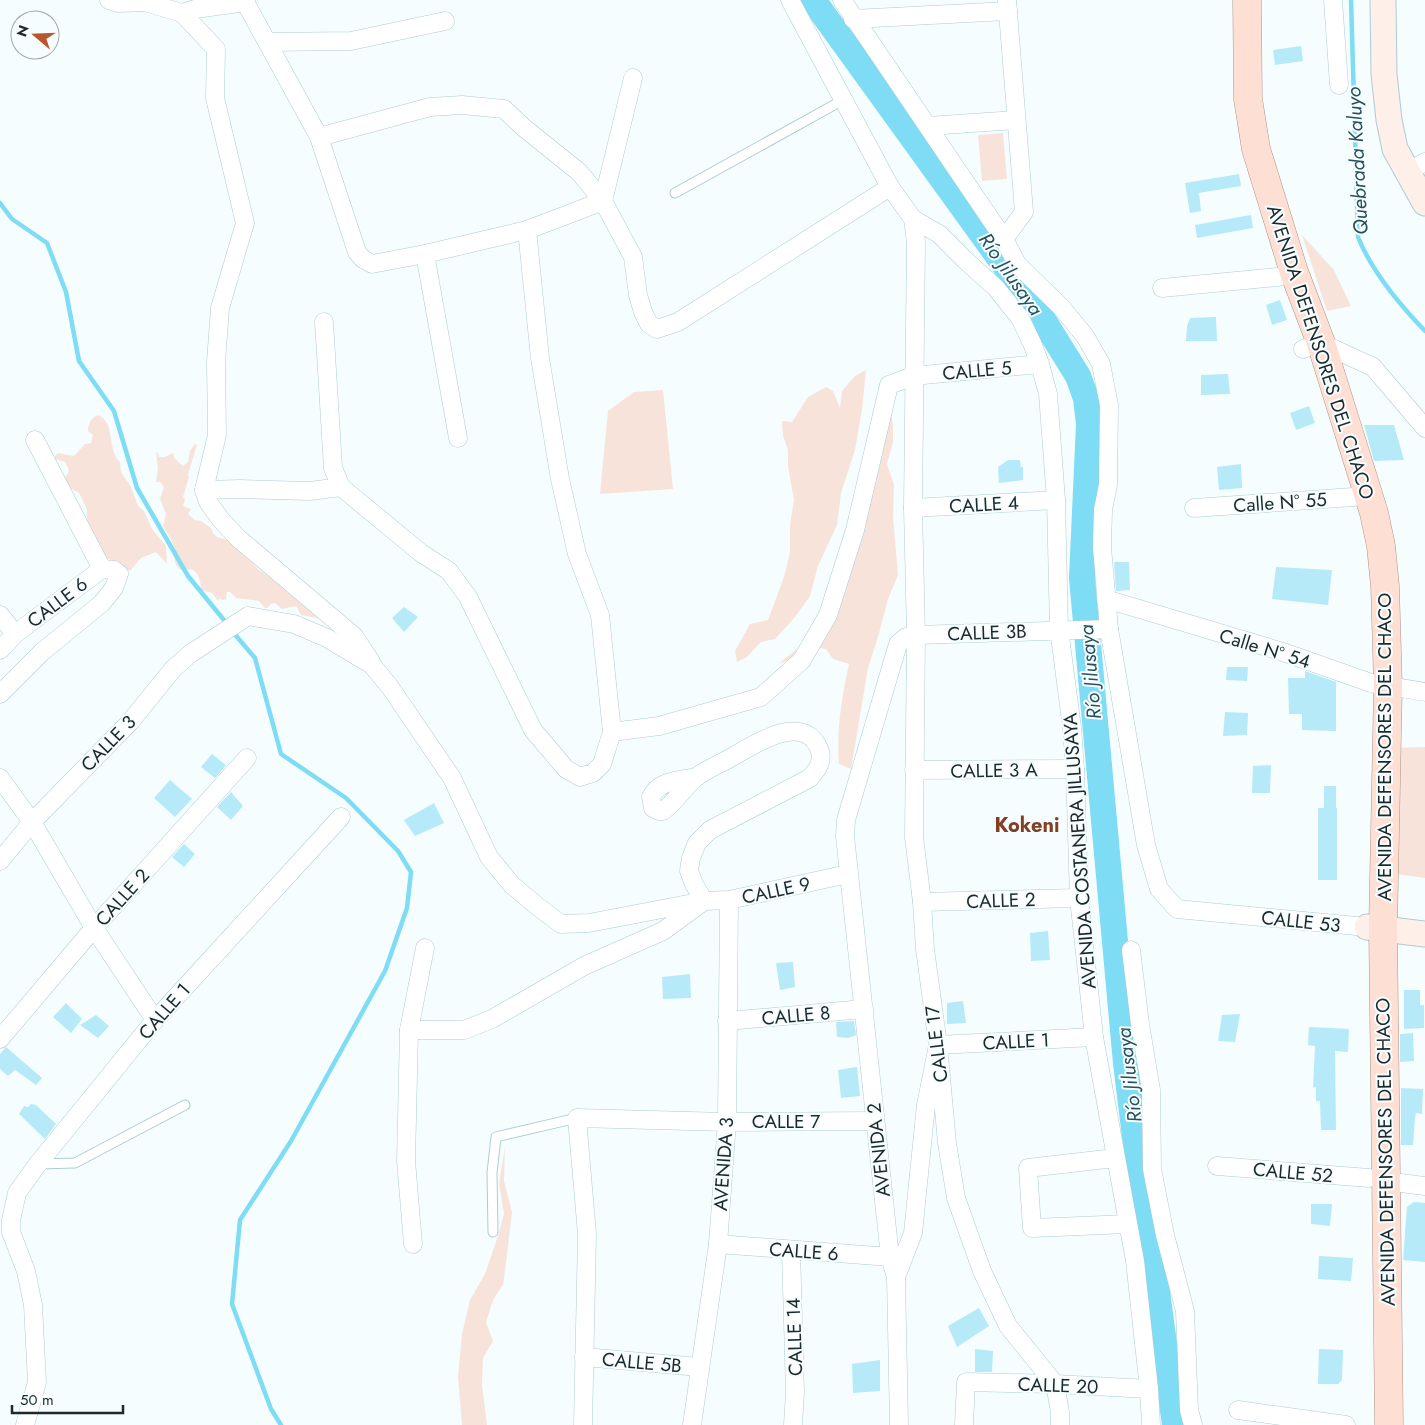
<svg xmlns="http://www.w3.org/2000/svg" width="1425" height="1425" viewBox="0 0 1425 1425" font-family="Jost,sans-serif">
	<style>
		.green { fill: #f8e3db }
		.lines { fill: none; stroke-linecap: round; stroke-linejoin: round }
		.stream { stroke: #7edcf4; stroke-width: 4.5 }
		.river { stroke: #7edcf4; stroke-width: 26 }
		.building { fill: #b6eaf9 }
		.lane-casing { stroke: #acccd5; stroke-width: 11 }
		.street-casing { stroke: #acccd5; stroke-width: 19 }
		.secondary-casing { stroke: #acccd5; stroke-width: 27 }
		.primary-casing { stroke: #ae9286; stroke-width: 29 }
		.lane { stroke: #fff; stroke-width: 9 }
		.street { stroke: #fff; stroke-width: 18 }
		.secondary { stroke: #feefe9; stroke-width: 25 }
		.primary { stroke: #fedfd4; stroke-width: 28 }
		.labels { text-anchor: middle; stroke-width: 4; stroke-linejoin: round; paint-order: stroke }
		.street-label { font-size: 19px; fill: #1c292c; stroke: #f6fdfe }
		.water-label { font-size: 20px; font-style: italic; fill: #26505b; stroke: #f6fdfe }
		.neighbourhood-label { font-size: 20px; font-weight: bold; fill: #813f24; stroke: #f6fdfe }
	</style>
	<rect width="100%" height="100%" fill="#f6fdfe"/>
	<g class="green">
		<path d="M1003 133 1007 179 982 181 978 135Z"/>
		<path d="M1302 235 1334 270 1351 306 1327 311Z"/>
		<path d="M866 370 862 409 855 450 841 493 837 525 818 566 810 596 795 617 775 639 761 642 747 657 737 662 735 651 750 624 768 620 784 577 790 552V525L794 500 788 467V450L783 436 782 421 792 422 808 397 826 387 833 391 840 408 842 391 855 376Z"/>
		<path d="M663 390 673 489 600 494 608 411 634 392Z"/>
		<path d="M889 396 893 426V442L887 464 894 485 893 516 898 575 888 599 878 637 868 668 851 769 839 764C836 730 842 697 849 664L833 659 826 649 819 648 778 664 810 639 814 622 843 563Z"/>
		<path d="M98 415C117 424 106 449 120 462L121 472 131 487 138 506 144 511 152 529 166 546 167 564 156 552 141 558 130 571 109 559 101 556 87 528V509L79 493 63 484V478L67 475 69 470 65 462 55 459V456L58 453 74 456 85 444 91 443 93 435 88 431C88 424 91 418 98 415Z"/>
		<path d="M195 444 197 445 188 474 189 477 183 497 185 500 183 506 191 509 188 514 195 520 201 521 211 528 213 533 217 537 231 541 258 569 292 593 322 619 301 615 296 606 282 609 275 603 271 604 267 608H265L259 601 236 598 230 592H227L226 599 224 600 219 599 218 601 212 593 200 590C202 584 199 574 193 570 191 569 184 570 181 570 171 563 176 553 173 544 171 538 166 532 163 526L166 514 160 499 164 487 160 482H156L158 468 156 452 158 453 159 457C169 458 168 454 173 453L174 458 183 466 188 462 190 451Z"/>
		<path d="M1425 747V878L1389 873 1390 748Z"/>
		<path d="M505 1147 504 1181 512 1212 507 1255 503 1285 493 1300 486 1322 493 1341 483 1358 482 1385 487 1425H462L458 1377 462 1334 470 1300 485 1274 498 1236 504 1214 499 1183Z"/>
	</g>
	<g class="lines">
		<g class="stream">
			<path d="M1351 0 1358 237C1372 272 1399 304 1425 331"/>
			<path d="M0 203 12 219 47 243 66 292 79 361 114 411 137 488 188 576 228 625"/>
			<path d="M232 631 255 658 281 754 346 798 398 851 411 872 407 908 385 971 291 1141 240 1220 232 1304 271 1409 281 1425"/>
		</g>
		<path class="river" d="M813 0 1037 310 1078 376 1086 398 1089 424 1082 578 1126 1063 1138 1161 1150 1240 1175 1425"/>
	</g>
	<g class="building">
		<path d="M1301 46 1303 61 1275 65 1273 50Z"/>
		<path d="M1239 174 1241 186 1199 193 1201 211 1190 213 1185 183Z"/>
		<path d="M1251 215 1253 228 1197 238 1195 225Z"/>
		<path d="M1280 300 1287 320 1272 325 1266 305Z"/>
		<path d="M1216 317 1217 341H1186L1187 326 1190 318Z"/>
		<path d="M1228 374 1230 394 1201 395V375Z"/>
		<path d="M1309 406 1315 423 1296 430 1290 413Z"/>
		<path d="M1364 425H1394L1404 460 1374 461Z"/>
		<path d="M1008 460H1020L1021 467H1023V480L999 483 998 467Z"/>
		<path d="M1241 464 1242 488 1219 490 1217 467Z"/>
		<path d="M1114 562H1129L1130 590 1116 591Z"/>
		<path d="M1276 567 1332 570 1328 605 1272 599Z"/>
		<path d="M404 607 418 617 404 632 392 618Z"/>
		<path d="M1227 667H1248L1247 681 1226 680Z"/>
		<path d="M1305 671 1336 682V731L1302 730V714H1289L1288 678H1305Z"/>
		<path d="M1225 712 1248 713 1247 735 1223 736Z"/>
		<path d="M212 754 226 765 215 778 201 767Z"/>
		<path d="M1271 765 1270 793H1252L1253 766Z"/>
		<path d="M170 780 192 799 175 817 154 798Z"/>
		<path d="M1324 786H1336V808H1337V880H1318V808H1324Z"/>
		<path d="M231 792 243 806 231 820 217 807Z"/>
		<path d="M434 803 444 823 415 836 404 820Z"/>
		<path d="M184 844 195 854 184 867 172 857Z"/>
		<path d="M1048 931 1050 960 1031 961 1030 933Z"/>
		<path d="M793 962 795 987 780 990 776 963Z"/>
		<path d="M690 974 691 998 663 999 662 977Z"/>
		<path d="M1404 990H1420V1005H1424V1028L1404 1029Z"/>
		<path d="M963 1001 966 1023 947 1024V1003Z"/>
		<path d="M66 1003 82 1019 71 1033 53 1017Z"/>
		<path d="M1240 1014 1235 1042 1218 1041 1222 1015Z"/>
		<path d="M96 1015 109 1026 98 1038 80 1025Z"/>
		<path d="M854 1021 856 1035 848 1038 837 1037 836 1022Z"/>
		<path d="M1309 1027 1349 1029 1348 1052 1335 1051 1336 1130H1321L1320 1101H1316V1087L1313 1088 1315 1046 1308 1045Z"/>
		<path d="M1413 1033 1414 1061 1400 1062V1034Z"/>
		<path d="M6 1047 42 1078 36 1085 15 1070 8 1076 0 1069V1054Z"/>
		<path d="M857 1067 860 1096 841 1098 838 1070Z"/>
		<path d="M1401 1088 1423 1089 1422 1114 1416 1113 1415 1118 1413 1145H1401Z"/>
		<path d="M31 1104 36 1105 56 1124 45 1139 19 1114 24 1106 28 1107Z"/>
		<path d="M1414 1202 1425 1203V1262L1403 1260 1407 1207Z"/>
		<path d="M1311 1204H1332L1330 1226 1311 1224Z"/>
		<path d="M1319 1256 1353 1258 1351 1281 1318 1279Z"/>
		<path d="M979 1308 989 1326 957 1347 948 1326Z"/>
		<path d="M975 1349 993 1351 992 1372H975Z"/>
		<path d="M1319 1349 1343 1350 1342 1380 1338 1384H1318Z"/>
		<path d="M880 1360V1391L853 1393 852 1364Z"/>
	</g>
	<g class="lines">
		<g class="lane-casing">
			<g id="lane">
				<path d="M675 193 843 100"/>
				<path d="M39 1164 75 1163 185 1105"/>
				<path d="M493 1232 492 1173 496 1137 577 1118"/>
			</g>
		</g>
		<g class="street-casing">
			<g id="street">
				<path d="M109 0 118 3 145 2 182 13 195 9 246 2"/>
				<path d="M244 0 319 137 357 252 363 259 372 264 425 254 527 230 603 201 633 78"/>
				<path d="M790 0 890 187 913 219 916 242 913 508 916 635 914 837 922 902 925 949 938 1045 947 1143 956 1198 982 1271 1008 1326 1055 1384 1060 1412V1425"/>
				<path d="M842 0 1004 239 1017 264 1061 307 1085 336 1101 364 1109 405 1108 485 1103 510 1102 547 1109 629"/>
				<path d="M1333 0 1339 85"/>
				<path d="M182 13 216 49 215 98 245 223 220 308 216 362 217 435 204 490 208 502 221 520 238 538 354 636 371 662"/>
				<path d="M853 19 1008 11"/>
				<path d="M268 42 351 41 445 21"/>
				<path d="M928 126 1016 120"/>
				<path d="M319 137 430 107 462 105 504 109 523 127 579 172 603 201 633 257 638 295 643 312 649 324 657 329 678 322 890 187"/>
				<path d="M1407 172 1425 162"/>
				<path d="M913 219 939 234 965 260 996 288 1020 318 1032 343 1040 364 1048 394 1056 500 1059 629 1072 728 1075 769 1079 898 1094 1037 1135 1261 1149 1389 1151 1425"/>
				<path d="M1004 239 1024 212 1007 0"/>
				<path d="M425 254 458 438"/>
				<path d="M1162 288 1278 277 1294 272"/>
				<path d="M324 322 333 468 341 487 421 553 449 571 468 597 533 730 566 769 580 777 593 773 602 764 612 732 600 615 577 554 560 479 540 358 527 230"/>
				<path d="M1303 349 1321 343 1373 367 1425 428"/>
				<path d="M35 440 102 569"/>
				<path d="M204 490 240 489 310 491 341 487"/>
				<path d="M913 508 1056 500"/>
				<path d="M1194 508 1353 497 1367 493"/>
				<path d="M1106 599 1283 652 1371 683 1425 692"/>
				<path d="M0 615 15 634"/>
				<path d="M0 650 15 634 102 569 114 570 119 574 114 588 102 603 42 652 0 694"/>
				<path d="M612 732 659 726 761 697 802 660 828 615 855 530 889 385 913 376 1040 364"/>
				<path d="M914 770 1075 769"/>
				<path d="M697 777C681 780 659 780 651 797L653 808 659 811H663C675 802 684 788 695 778 705 770 720 764 732 757 755 744 805 710 820 751 823 762 817 770 810 778L710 830 697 843 691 858 689 871 694 884 704 901"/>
				<path d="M0 778 32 822 94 928 155 1020"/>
				<path d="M0 861 32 822 130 722 173 669 190 654 248 616 294 624 327 638 372 665 390 687 452 778 489 857 512 885 537 906 561 924 589 923 704 901 729 900 848 874"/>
				<path d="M922 902 1079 898"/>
				<path d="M1131 950 1140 1024 1151 1090 1152 1169 1165 1235 1185 1311 1189 1410 1193 1425"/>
				<path d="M727 1021 864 1009"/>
				<path d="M409 1030H464L492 1019 584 966 663 931 700 904"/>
				<path d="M0 1039 94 928 247 758"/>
				<path d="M1115 1158 1028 1168 1032 1228 1128 1224"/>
				<path d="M1217 1166 1369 1178"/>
				<path d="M1385 1181 1425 1186"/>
				<path d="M413 1244 406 1161 409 1030 425 948"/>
				<path d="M718 1244 890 1257"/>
				<path d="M791 1250 795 1392 793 1425"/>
				<path d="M896 1277 913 1233 926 1105 938 1045 1094 1037"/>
				<path d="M584 1357 699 1367"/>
				<path d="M1238 1410 1346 1425"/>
				<path d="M25 1425 37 1382 33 1305 26 1271 11 1232V1220L17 1193 37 1165 155 1020 341 817"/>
				<path d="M583 1425 587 1234 577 1118 727 1122 875 1121"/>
				<path d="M692 1425 718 1244 727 1122 729 900"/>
				<path d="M899 1425 896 1277 890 1257 845 836 846 820 898 644 906 637 916 635 1109 629 1146 845 1159 889 1177 909 1367 927"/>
				<path d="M964 1425 966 1382 1055 1384 1149 1389"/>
			</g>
		</g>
		<g class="secondary-casing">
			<g id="secondary">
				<path d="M1383 0 1384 74 1389 120 1395 149 1425 203"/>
				<path d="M1367 927 1425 934"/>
			</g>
		</g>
		<g class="primary-casing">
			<path id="primary" d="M1247 0 1248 99 1256 149 1294 272 1321 343 1374 513 1381 546 1385 586 1388 686 1383 928 1389 1425"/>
		</g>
		<use href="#lane" class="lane"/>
		<use href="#street" class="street"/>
		<use href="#secondary" class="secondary"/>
		<use href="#primary" class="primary"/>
	</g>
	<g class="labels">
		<g class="street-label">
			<text transform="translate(1321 352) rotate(72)" y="7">AVENIDA DEFENSORES DEL CHACO</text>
			<text transform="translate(977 370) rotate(-5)" y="7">CALLE 5</text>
			<text transform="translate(1280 502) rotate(-4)" y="7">Calle Nº 55</text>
			<text transform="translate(984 504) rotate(-3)" y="7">CALLE 4</text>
			<text transform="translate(57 602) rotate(-37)" y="7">CALLE 6</text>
			<text transform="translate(987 632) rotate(-2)" y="7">CALLE 3B</text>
			<text transform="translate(1265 648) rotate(17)" y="7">Calle Nº 54</text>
			<text transform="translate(108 743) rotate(-46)" y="7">CALLE 3</text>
			<text transform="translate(1384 747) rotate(-90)" y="7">AVENIDA DEFENSORES DEL CHACO</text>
			<text transform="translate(994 770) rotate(-1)" y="7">CALLE 3 A</text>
			<text transform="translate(1079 851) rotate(-94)" y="7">AVENIDA COSTANERA JILLUSAYA</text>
			<text transform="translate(776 890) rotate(-12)" y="7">CALLE 9</text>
			<text transform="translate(122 897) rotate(-48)" y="7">CALLE 2</text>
			<text transform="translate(1001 900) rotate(-2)" y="7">CALLE 2</text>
			<text transform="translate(1301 921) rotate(6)" y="7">CALLE 53</text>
			<text transform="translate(164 1011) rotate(-49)" y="7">CALLE 1</text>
			<text transform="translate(796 1015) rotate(-5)" y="7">CALLE 8</text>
			<text transform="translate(1016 1041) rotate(-3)" y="7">CALLE 1</text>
			<text transform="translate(936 1044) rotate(-97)" y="7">CALLE 17</text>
			<text x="786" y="1128">CALLE 7</text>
			<text transform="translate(878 1150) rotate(-96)" y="7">AVENIDA 2</text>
			<text transform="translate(1385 1152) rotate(-91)" y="7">AVENIDA DEFENSORES DEL CHACO</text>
			<text transform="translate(723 1164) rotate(-86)" y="7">AVENIDA 3</text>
			<text transform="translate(1293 1172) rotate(5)" y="7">CALLE 52</text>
			<text transform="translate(804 1251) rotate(4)" y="7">CALLE 6</text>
			<text transform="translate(794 1337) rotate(-92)" y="7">CALLE 14</text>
			<text transform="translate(642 1362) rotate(5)" y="7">CALLE 5B</text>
			<text transform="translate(1058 1385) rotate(2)" y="7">CALLE 20</text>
		</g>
		<g class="water-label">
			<text transform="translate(1357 161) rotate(-93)" y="7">Quebrada Kaluyo</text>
			<text transform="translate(1011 274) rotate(55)" y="7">Río Jilusaya</text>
			<text transform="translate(1090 672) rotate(-95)" y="7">Río Jilusaya</text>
			<text transform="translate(1129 1075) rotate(-97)" y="7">Río Jilusaya</text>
		</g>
		<g class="neighbourhood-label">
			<text x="1027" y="832">Kokeni</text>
		</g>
	</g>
	<g transform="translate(35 35) rotate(289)"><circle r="24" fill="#f6fdfe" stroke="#9fa8aa"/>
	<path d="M0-4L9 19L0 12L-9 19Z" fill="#bb552a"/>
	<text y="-8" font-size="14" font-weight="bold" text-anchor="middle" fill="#1c292c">N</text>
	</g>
	<path d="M12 1405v8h111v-8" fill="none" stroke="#1c292c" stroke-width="2.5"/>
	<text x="20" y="1405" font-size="15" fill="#1c292c" stroke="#f6fdfe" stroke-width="4" paint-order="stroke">50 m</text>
</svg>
